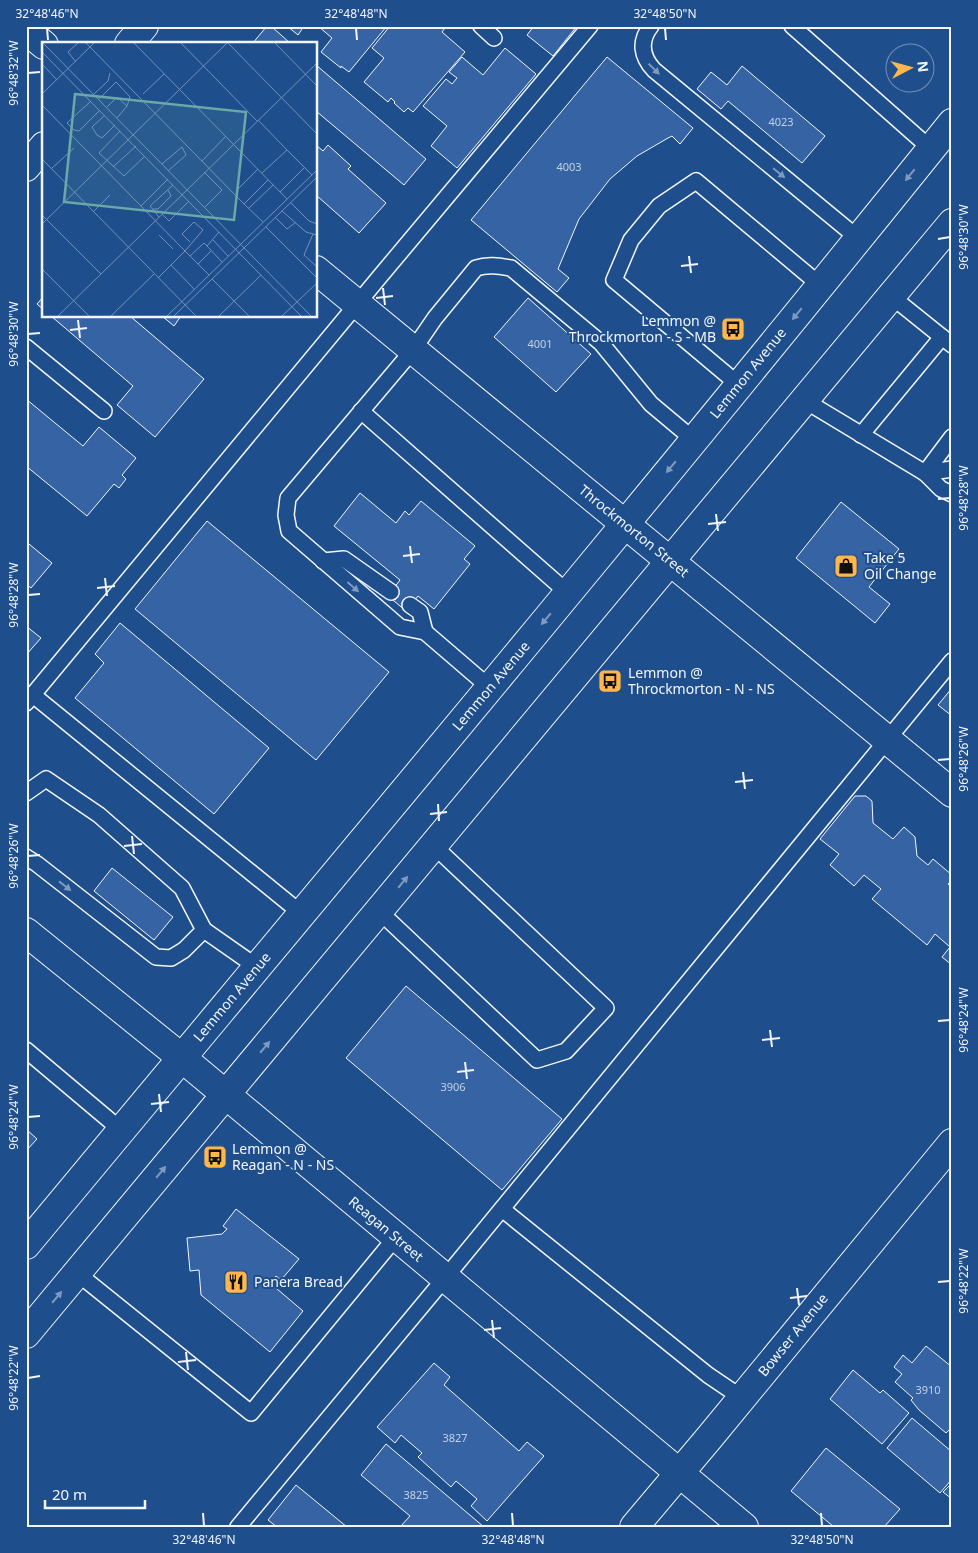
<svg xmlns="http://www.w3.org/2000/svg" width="978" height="1553" viewBox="0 0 978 1553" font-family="'Noto Sans',sans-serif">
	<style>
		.building { fill: #3563a3; stroke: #f2f6ff }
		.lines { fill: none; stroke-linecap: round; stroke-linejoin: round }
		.service-casing { stroke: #f2f6ff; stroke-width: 18 }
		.minor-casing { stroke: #f2f6ff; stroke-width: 30 }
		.secondary-casing { stroke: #f2f6ff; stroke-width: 30 }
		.service { stroke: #1f4e8c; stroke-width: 15 }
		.minor { stroke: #1f4e8c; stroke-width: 28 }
		.secondary { stroke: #1f4e8c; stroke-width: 28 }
		.oneway { fill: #7e9ac0 }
		.ticks { fill: none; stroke: #f2f6ff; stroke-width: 2 }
		.labels { text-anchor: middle; stroke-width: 4; stroke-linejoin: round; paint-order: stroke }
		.number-label { font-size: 11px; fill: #c3d1e8 }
		.poi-label { font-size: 14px; fill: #f2f6ff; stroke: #1f4e8c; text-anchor: start }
		.street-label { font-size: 14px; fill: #f2f6ff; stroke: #1f4e8c }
		.inset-road { fill: none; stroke: #7391ba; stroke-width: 1 }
		.view { fill: #6aa9a8; fill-opacity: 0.15; stroke: #6aa9a8; stroke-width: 2.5 }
		.inset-edge { fill: none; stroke: #f2f6ff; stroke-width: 2.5 }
		.neatline { fill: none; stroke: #f2f6ff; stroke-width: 2 }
		.ticks-label { font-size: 12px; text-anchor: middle; fill: #f2f6ff }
	</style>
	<rect width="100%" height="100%" fill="#1f4e8c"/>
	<g class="building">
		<path d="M267 26H271L291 44H252Z"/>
		<path d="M287 26H304L298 35Z"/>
		<path d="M318 26H387L349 72 341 66V68L321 52 332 38Z"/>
		<path d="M390 26H443L445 28 442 32 465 52 413 112 408 108 404 112 394 103 395 102 391 98 388 102 364 82 384 58 372 48Z"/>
		<path d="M534 26H577L553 56 527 35Z"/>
		<path d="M505 48 536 74 457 168 431 146 447 126 423 106 446 79 452 84 457 78 449 72 462 57 483 75Z"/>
		<path d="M607 57 693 128 680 144 672 136 668 138 637 156 610 179 579 219 558 269 569 278 557 292 471 220Z"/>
		<path d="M316 65 426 159 404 185 316 111Z"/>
		<path d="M742 66 825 136 802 163 728 101 721 109 697 89 711 72 727 85Z"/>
		<path d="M316 145 323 151 328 145 351 166 348 169 386 203 359 233 316 195Z"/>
		<path d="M44 296V310L37 304Z"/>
		<path d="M528 298 591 354 556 392 494 337Z"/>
		<path d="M51 316H130L204 379 155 437 117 405 133 386Z"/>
		<path d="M162 316H181L174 326Z"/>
		<path d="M26 399 83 446 99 427 136 458 122 475 126 479 119 488 114 484 87 516 26 466Z"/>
		<path d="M360 493 396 523 405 511 409 515 421 501 475 546 464 559 470 564 434 609 418 596 406 611 388 596 400 580 334 526Z"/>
		<path d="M841 502 899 549 869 587 890 604 875 623 796 558Z"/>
		<path d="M207 521 389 672 316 760 135 609Z"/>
		<path d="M29 544 52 563 31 588 26 584V547Z"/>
		<path d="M120 623 269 748 214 814 75 698 104 663 95 654Z"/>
		<path d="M26 626 41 638 26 655Z"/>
		<path d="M952 688V716L938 705Z"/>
		<path d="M855 796H866L872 801 873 823 893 839 904 827 915 837 917 856 928 865 933 859 952 875V880L948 884 952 887V965L942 957 950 947 935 934 927 945 872 899 881 889 864 875 854 886 830 865 839 854 820 839Z"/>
		<path d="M112 868 173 917 154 940 94 891Z"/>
		<path d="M406 986 562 1119 502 1190 346 1058Z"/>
		<path d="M26 1129 37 1139 26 1151Z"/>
		<path d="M236 1209 299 1259 281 1280 276 1276 270 1283 303 1311 270 1352 201 1295 199 1270 190 1271 187 1238 222 1234 227 1229 223 1226Z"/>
		<path d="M926 1346 952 1367V1427L946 1433 919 1410 911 1400 913 1398 895 1382 902 1374 894 1367 903 1355 912 1363Z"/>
		<path d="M434 1363 450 1377 444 1385 519 1451 527 1442 544 1456 487 1521 471 1506 477 1499 456 1481 451 1487 418 1457 422 1453 401 1435 395 1443 377 1427Z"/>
		<path d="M853 1370 880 1393 883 1390 909 1413 882 1444 830 1399Z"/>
		<path d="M912 1418 952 1452V1479L940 1493 887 1448Z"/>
		<path d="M386 1444 484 1527H400L410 1516 361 1475Z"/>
		<path d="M826 1448 900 1509 884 1527H834L791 1491Z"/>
		<path d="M952 1483V1499L943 1492Z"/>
		<path d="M296 1485 347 1527H277L268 1520Z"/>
	</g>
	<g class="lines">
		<g class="service-casing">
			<g id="service">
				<path d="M481 26 494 38"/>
				<path d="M651 26C639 41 641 56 654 70L859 239"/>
				<path d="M792 26 931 149"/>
				<path d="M891 296 952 345"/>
				<path d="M26 347 104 411"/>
				<path d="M739 385 614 280 631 240 659 206 696 181 820 285"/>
				<path d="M804 400 925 473 952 437"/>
				<path d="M361 411 568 593"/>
				<path d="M861 435 942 337"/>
				<path d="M925 473 941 489 952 494"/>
				<path d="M925 473 952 469"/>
				<path d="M323 561 344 559 391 592"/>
				<path d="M410 605 420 612 425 632"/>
				<path d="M489 687 425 632 400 627 289 531 286 515 288 498 413 350 435 318 476 268C488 264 499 266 511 268L601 343 651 404 694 440"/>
				<path d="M33 695 302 914"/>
				<path d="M26 703 382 274 590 26"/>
				<path d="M26 793 46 779 99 815 182 888 204 930 257 967"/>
				<path d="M26 857 37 864 156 957 171 958 184 950 204 930"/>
				<path d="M379 911 537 1060 566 1051 606 1008 433 845"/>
				<path d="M26 1050 121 1130"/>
				<path d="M502 1209 708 1375 742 1398"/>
				<path d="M77 1273 251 1413 396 1237"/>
				<path d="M238 1527 445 1278 952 661"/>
			</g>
		</g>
		<g class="minor-casing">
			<g id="minor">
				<path d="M26 30 44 45"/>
				<path d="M129 44 144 26"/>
				<path d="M26 167 44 146"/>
				<path d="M316 270 952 793"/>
				<path d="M26 932 182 1058 744 1527"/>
				<path d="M634 1527 709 1438 952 1143"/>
			</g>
		</g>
		<g class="secondary-casing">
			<g id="secondary">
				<path d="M26 1245C336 872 648 501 952 123"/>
				<path d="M26 1334 952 223"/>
			</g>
		</g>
		<use href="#service" class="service"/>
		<use href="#minor" class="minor"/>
		<use href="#secondary" class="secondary"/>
	</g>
	<defs><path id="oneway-solid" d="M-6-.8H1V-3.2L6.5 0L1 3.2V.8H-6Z" transform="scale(1.25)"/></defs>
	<g class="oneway">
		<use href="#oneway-solid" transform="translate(654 69) rotate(44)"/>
		<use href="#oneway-solid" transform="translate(779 173) rotate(39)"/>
		<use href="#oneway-solid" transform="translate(910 175) rotate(129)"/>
		<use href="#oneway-solid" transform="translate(797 314) rotate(129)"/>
		<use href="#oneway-solid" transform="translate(671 467) rotate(130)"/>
		<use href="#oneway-solid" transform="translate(353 587) rotate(41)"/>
		<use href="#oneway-solid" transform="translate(546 619) rotate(130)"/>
		<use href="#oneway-solid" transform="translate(403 882) rotate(-50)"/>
		<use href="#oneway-solid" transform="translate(65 886) rotate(38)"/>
		<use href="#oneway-solid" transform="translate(265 1047) rotate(-50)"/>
		<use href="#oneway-solid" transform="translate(161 1172) rotate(-50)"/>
		<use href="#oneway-solid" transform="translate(57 1297) rotate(-50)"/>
	</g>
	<path class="ticks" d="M47 28 48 40M356 28 357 40M665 28 666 40M28 73 40 72M938 239 950 237M689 256 691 273M681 266 698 264M383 288 385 305M376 298 393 296M78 320 80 338M70 330 87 328M28 334 40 333M938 499 950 498M716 514 718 531M708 524 726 522M410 546 412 563M403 556 420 554M105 578 107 596M97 588 115 586M28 595 40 594M938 760 950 759M743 772 745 789M735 782 753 780M438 804 439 821M430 814 447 812M132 836 134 854M124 846 142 844M28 856 40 855M938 1021 950 1020M770 1030 772 1047M762 1040 780 1038M465 1062 467 1079M457 1072 474 1070M159 1094 161 1112M151 1104 169 1102M28 1117 40 1116M938 1282 950 1281M797 1288 799 1305M790 1298 807 1296M492 1320 494 1338M484 1330 501 1328M186 1352 188 1370M178 1362 196 1360M28 1378 40 1376M203 1513 204 1526M512 1513 513 1526M821 1513 822 1526"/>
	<defs>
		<g id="bus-square" transform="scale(1.25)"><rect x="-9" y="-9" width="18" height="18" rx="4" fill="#ffb74d" stroke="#1f4e8c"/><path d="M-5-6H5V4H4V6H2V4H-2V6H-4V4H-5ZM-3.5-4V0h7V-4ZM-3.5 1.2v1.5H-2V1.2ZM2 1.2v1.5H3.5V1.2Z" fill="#111"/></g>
		<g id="shop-square" transform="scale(1.25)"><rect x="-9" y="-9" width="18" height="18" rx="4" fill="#ffb74d" stroke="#1f4e8c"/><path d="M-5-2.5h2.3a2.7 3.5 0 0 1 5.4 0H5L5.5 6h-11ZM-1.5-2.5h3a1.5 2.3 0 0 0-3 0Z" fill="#111"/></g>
		<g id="restaurant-square" transform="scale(1.25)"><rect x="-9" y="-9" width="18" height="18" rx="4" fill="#ffb74d" stroke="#1f4e8c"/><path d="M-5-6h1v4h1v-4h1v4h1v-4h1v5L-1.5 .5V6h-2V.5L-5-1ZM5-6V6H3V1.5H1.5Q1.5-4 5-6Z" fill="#111"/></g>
	</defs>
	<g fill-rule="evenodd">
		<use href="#bus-square" x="733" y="329"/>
		<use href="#shop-square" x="846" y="566"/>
		<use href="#bus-square" x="610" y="681"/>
		<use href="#bus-square" x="215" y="1157"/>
		<use href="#restaurant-square" x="236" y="1282"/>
	</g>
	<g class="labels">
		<g class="number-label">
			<text x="781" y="126">4023</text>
			<text x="569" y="171">4003</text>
			<text x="540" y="348">4001</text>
			<text x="453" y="1091">3906</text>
			<text x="928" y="1394">3910</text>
			<text x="455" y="1442">3827</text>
			<text x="416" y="1499">3825</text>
		</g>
		<g class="poi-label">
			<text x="716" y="326" text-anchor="end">Lemmon @<tspan x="716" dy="16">Throckmorton - S - MB</tspan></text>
			<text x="864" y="563">Take 5<tspan x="864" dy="16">Oil Change</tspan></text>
			<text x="628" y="678">Lemmon @<tspan x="628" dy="16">Throckmorton - N - NS</tspan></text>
			<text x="232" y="1154">Lemmon @<tspan x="232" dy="16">Reagan - N - NS</tspan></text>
			<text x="254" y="1287">Panera Bread</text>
		</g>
		<g class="street-label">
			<text transform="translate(748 373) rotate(-51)" y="5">Lemmon Avenue</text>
			<text transform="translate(634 531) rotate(39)" y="5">Throckmorton Street</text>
			<text transform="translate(491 686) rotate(-50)" y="5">Lemmon Avenue</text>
			<text transform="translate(232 997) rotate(-50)" y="5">Lemmon Avenue</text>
			<text transform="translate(386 1229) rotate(40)" y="5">Reagan Street</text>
			<text transform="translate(793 1335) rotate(-51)" y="5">Bowser Avenue</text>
		</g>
	</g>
	<g transform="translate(42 42)">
		<rect width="275" height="275" fill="#1f4e8c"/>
		<path class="inset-road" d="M1 1 269 274M44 1 202 162M92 1 245 157M139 1 215 79M186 1 275 92M233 1 275 44M0 10 259 274M34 20 26 10 36 1M0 22 15 38M0 52 52 1M52 52 66 39 68 31M101 52 122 32M57 57 74 40 88 55 85 64M49 59 25 81 32 88 37 89 58 68M0 63 143 209 161 188 152 180 140 192 148 200M65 65 75 55 85 64 75 76M63 73 50 85 55 93 60 96 73 83M216 78 245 108M78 89 57 111 82 134 103 114M0 117 154 274M160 119 184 94M120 122 140 105 144 113 126 129M71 125 94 104M9 127 32 106M162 130 180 148 162 166M220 131 245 108 270 133M194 149 216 127M238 150 262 126M249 161 267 179 275 182M99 164 126 137M207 166 231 143M111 167H116L129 154 126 148M240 169 264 190 275 193M51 170 68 153M120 172 127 179 147 159M0 173 59 232M117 175 108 164 131 143M234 176 245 187 254 180M221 180 202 162 226 138M0 182 185 1M224 185 275 236M177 190 165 204 180 220M271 192 262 213 275 225M117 193 131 207M171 198 186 214M148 214 162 201 165 204M156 222 169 209M0 227 47 274M116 236 129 223M170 237 207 274M152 247 129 223 143 209 167 233M16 274 275 21M69 274 112 232M125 274 275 128M132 274 275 135M177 274 219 233M240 274 275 241"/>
		<path class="view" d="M33 52 204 70 192 178 22 160Z"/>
		<rect width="275" height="275" class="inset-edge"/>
	</g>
	<rect width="978" height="1553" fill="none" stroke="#1f4e8c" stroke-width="55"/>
	<g transform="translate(910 68) rotate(84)"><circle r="24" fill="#1f4e8c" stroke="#7391ba"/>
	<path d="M0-4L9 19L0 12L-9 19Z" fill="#ffb74d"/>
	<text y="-8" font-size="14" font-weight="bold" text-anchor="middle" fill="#f2f6ff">N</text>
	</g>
	<path d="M45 1500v8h100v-8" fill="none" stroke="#f2f6ff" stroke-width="2.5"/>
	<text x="52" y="1500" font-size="15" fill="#f2f6ff" stroke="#1f4e8c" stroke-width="4" paint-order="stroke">20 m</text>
	<rect x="28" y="28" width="922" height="1498" class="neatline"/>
	<g class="ticks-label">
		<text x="47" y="18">32°48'46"N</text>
		<text x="356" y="18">32°48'48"N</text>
		<text x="665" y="18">32°48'50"N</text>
		<text transform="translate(14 73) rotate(-90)" y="4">96°48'32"W</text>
		<text transform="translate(964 237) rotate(-90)" y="4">96°48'30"W</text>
		<text transform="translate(14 334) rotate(-90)" y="4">96°48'30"W</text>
		<text transform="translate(964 498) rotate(-90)" y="4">96°48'28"W</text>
		<text transform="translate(14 595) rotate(-90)" y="4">96°48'28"W</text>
		<text transform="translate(964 759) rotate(-90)" y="4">96°48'26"W</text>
		<text transform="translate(14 856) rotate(-90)" y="4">96°48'26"W</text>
		<text transform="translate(964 1020) rotate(-90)" y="4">96°48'24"W</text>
		<text transform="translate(14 1117) rotate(-90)" y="4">96°48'24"W</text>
		<text transform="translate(964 1281) rotate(-90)" y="4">96°48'22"W</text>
		<text transform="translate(14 1378) rotate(-90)" y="4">96°48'22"W</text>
		<text x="204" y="1544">32°48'46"N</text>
		<text x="513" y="1544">32°48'48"N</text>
		<text x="822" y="1544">32°48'50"N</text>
	</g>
</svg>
